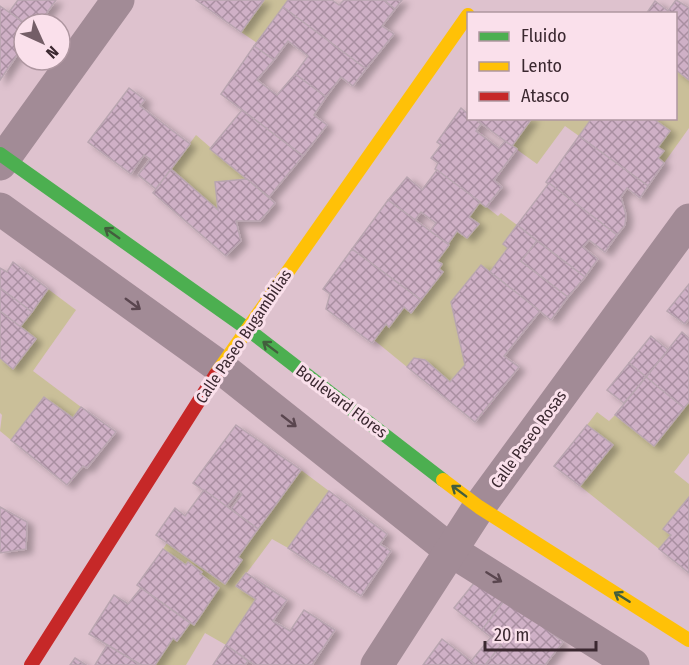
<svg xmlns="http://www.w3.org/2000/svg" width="689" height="665" viewBox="0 0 689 665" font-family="'Fira Sans Condensed',sans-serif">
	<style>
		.green { fill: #cabf99 }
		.building { fill: url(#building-cross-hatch); stroke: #b9a5b0; stroke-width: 1.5; filter: url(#shadow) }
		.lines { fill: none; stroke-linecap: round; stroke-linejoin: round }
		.street { stroke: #a28b96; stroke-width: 33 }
		.fast { stroke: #4caf50; stroke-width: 14 }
		.slow { stroke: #ffc107; stroke-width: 14 }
		.jam { stroke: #c62828; stroke-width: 14 }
		.oneway { stroke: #425e3d }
		.oneway2 { stroke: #5a464f }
		.labels { text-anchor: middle; stroke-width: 6; stroke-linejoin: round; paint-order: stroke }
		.street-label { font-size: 16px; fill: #3b2830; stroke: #fae0eb }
	</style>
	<defs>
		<pattern id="building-cross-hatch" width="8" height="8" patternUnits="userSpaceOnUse" patternTransform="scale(1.5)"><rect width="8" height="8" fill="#cfb0c6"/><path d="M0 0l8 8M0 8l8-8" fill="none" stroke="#a98fa1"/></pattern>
		<filter id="shadow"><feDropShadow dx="6" dy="4" stdDeviation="3" flood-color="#0004"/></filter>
	</defs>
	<rect width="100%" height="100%" fill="#dec2ce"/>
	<g class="green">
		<path d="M264 0H288L257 43 241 32Z"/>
		<path d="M676 70 689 80V128L664 163 658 158 664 151 658 147 669 131 652 119 676 118Z"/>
		<path d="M568 118 592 119 579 136 565 126 537 164 512 146 532 119Z"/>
		<path d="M196 135 247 179 215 182 218 210 171 169Z"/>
		<path d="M480 202 498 216 501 213 517 225 503 243 508 248 490 272 481 265 451 302 465 365 450 382 425 360 414 358 407 367 374 340 386 324 389 326 404 307 412 313 443 272 439 269 442 264 437 261 457 231 468 238 478 225 469 217Z"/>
		<path d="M48 289 76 310 33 371 81 407 73 418 44 397 11 440 0 431 2 415 0 413V358L13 368 36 340 20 327Z"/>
		<path d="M689 402V453L674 472 689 484V497L664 528 671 535 659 549 580 486 613 445 587 425 597 412 609 421 615 415 654 446Z"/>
		<path d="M301 470 329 491 288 548 272 539 237 586 256 599 226 645 205 633 186 665H155L173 638 177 641 190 623 194 624 219 588 188 563 186 565 163 549 167 543 238 557Z"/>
	</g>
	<g class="building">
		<path d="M18 0H56L39 24H26L9 12Z"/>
		<path d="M196 0H264L241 32Z"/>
		<path d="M288 0H332L339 5 344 0H384L395 9 382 26 394 34 366 69 283 7Z"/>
		<path d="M384 0H402L395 9Z"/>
		<path d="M676 0 689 8V80L676 70V14H646L655 1 668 11Z"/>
		<path d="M0 6 26 24H24V45L0 80Z"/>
		<path d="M283 7 366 69 353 86 341 77 326 97 295 74 308 56 288 41 274 60 254 46Z"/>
		<path d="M254 46 274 60 257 80 277 95 295 74 326 97 314 115 327 125 303 156 221 94Z"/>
		<path d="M129 88 145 100 140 106 190 144 156 189 138 175 150 159 144 155 131 174 88 142Z"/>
		<path d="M461 108 468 114V118H474L481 124 476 131 499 148 505 141 517 149 494 180 502 187 486 207 435 169 438 163 431 158 441 145 437 142Z"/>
		<path d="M242 110 303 156 269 197 210 149Z"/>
		<path d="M474 118H532L512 146Z"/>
		<path d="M592 118H652L670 131 658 147 664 151 658 158 664 163 648 186 579 136Z"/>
		<path d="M579 136 648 186 640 198 627 188 621 197 626 215 625 225 617 235 546 182Z"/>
		<path d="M171 169 218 210 215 182 247 179 275 203 260 221H236L241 241 226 256 153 193Z"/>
		<path d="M437 170 480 202 469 217 479 224 467 238 457 231 448 244 430 231 436 223 421 212 415 220 388 200 407 177 422 190Z"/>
		<path d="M549 183 617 235 605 252 589 240 583 247 598 259 585 277 517 225Z"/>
		<path d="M388 200 449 245 437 261 442 264 439 269 443 272 421 300 352 249Z"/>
		<path d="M517 225 537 241 521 261 568 297 551 320 490 272 508 248 503 244Z"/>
		<path d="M537 241 585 277 568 297 521 261Z"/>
		<path d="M352 249 421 300 411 313 404 307 389 327 386 324 372 343 326 309 330 294 323 289Z"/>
		<path d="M13 262 48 289 32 312 0 288V268L7 272Z"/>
		<path d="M481 265 540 311 504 356 519 367 475 422 407 367 414 358 425 360 450 382 465 365 451 302Z"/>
		<path d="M689 284V319L685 324 667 311Z"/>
		<path d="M0 288 32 312 20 327 0 311Z"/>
		<path d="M0 311 36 339 13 369 0 358Z"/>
		<path d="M682 332 689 338V402L684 408 646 377Z"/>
		<path d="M651 336 668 350 646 377 629 363Z"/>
		<path d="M629 363 646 377 624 403 607 390Z"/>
		<path d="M646 377 684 408 654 446 615 415Z"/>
		<path d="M44 397 73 418 81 407 116 432 87 468 83 466 67 485 11 440Z"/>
		<path d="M236 425 301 470 258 529 231 509 242 494 239 491 227 507 193 483Z"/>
		<path d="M587 425 613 445 580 486 554 466Z"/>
		<path d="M204 490 258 529 238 557 242 560 225 584 156 535 175 508 185 516Z"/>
		<path d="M329 491 387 534 380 544 391 551 361 596 288 548Z"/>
		<path d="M689 497V573L659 549 671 535 663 529Z"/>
		<path d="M0 507 27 522 26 549 0 553Z"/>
		<path d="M163 549 186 565 188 562 202 572 200 574 219 588 194 625 137 585Z"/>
		<path d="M246 573 287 600 273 621 290 631 304 610 335 630 312 665H255L226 645 256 599 236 586Z"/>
		<path d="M478 578 506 598 482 630 454 608Z"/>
		<path d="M141 588 190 623 177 641 173 638 155 665H141L89 634 114 595 128 604Z"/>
		<path d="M506 598 563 642 545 665H485L501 645 482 630Z"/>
		<path d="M491 637 501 645 485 665H476L471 661Z"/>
		<path d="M442 639 471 661 476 665H423Z"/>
		<path d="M107 645 141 665H95Z"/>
		<path d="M226 645 248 661 245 665H213Z"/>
		<path d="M75 658 86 665H70Z"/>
	</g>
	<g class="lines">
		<g class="street">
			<path d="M0 164 118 0"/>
			<path d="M0 209 220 367 450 550 633 665"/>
			<path d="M377 665 479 507 689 220"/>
		</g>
		<path class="fast" d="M0 154 246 328 443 480"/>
		<g class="slow">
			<path d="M216 374 468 15"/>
			<path d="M443 480 479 507 689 640"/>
		</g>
		<path class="jam" d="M31 665 216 374"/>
	</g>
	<defs><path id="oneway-shaft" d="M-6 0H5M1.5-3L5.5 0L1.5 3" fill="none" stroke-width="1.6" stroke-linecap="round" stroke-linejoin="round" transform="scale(1.5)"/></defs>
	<g class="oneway">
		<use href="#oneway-shaft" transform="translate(112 233) rotate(-145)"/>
		<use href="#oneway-shaft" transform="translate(270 347) rotate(-143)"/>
		<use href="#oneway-shaft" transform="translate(459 491) rotate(-143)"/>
		<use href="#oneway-shaft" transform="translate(622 597) rotate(-148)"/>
	</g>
	<g class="oneway2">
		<use href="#oneway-shaft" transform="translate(133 304) rotate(36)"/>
		<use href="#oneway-shaft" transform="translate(289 421) rotate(38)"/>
		<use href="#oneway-shaft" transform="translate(494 577) rotate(32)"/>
	</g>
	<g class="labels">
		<g class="street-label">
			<text transform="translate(243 336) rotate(-56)" y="6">Calle Paseo Bugambilias</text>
			<text transform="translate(342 401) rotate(37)" y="6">Boulevard Flores</text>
			<text transform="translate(528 439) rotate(-54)" y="6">Calle Paseo Rosas</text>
		</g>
	</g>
	<rect x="467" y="12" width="210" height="108" fill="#fae0eb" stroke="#ae96a0" stroke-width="1.5"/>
	<rect x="479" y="32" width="30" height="9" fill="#4caf50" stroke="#ae96a0" stroke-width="1.5"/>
	<text x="521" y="42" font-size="18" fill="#3b2830">Fluido</text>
	<rect x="479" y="62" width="30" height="9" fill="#ffc107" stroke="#ae96a0" stroke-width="1.5"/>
	<text x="521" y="72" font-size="18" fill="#3b2830">Lento</text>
	<rect x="479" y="92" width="30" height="9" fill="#c62828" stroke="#ae96a0" stroke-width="1.5"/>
	<text x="521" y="102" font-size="18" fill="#3b2830">Atasco</text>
	<g transform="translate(42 42) rotate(135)"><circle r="28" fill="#fae0eb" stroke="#ae96a0" stroke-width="1.5"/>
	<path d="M0-4.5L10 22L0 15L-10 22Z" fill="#745e67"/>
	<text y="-9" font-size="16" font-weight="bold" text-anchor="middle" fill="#3b2830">N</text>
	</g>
	<path d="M485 641v9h111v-9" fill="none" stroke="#3b2830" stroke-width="3"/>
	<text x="494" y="641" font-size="18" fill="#3b2830" stroke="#fae0eb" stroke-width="4.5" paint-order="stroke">20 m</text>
</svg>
